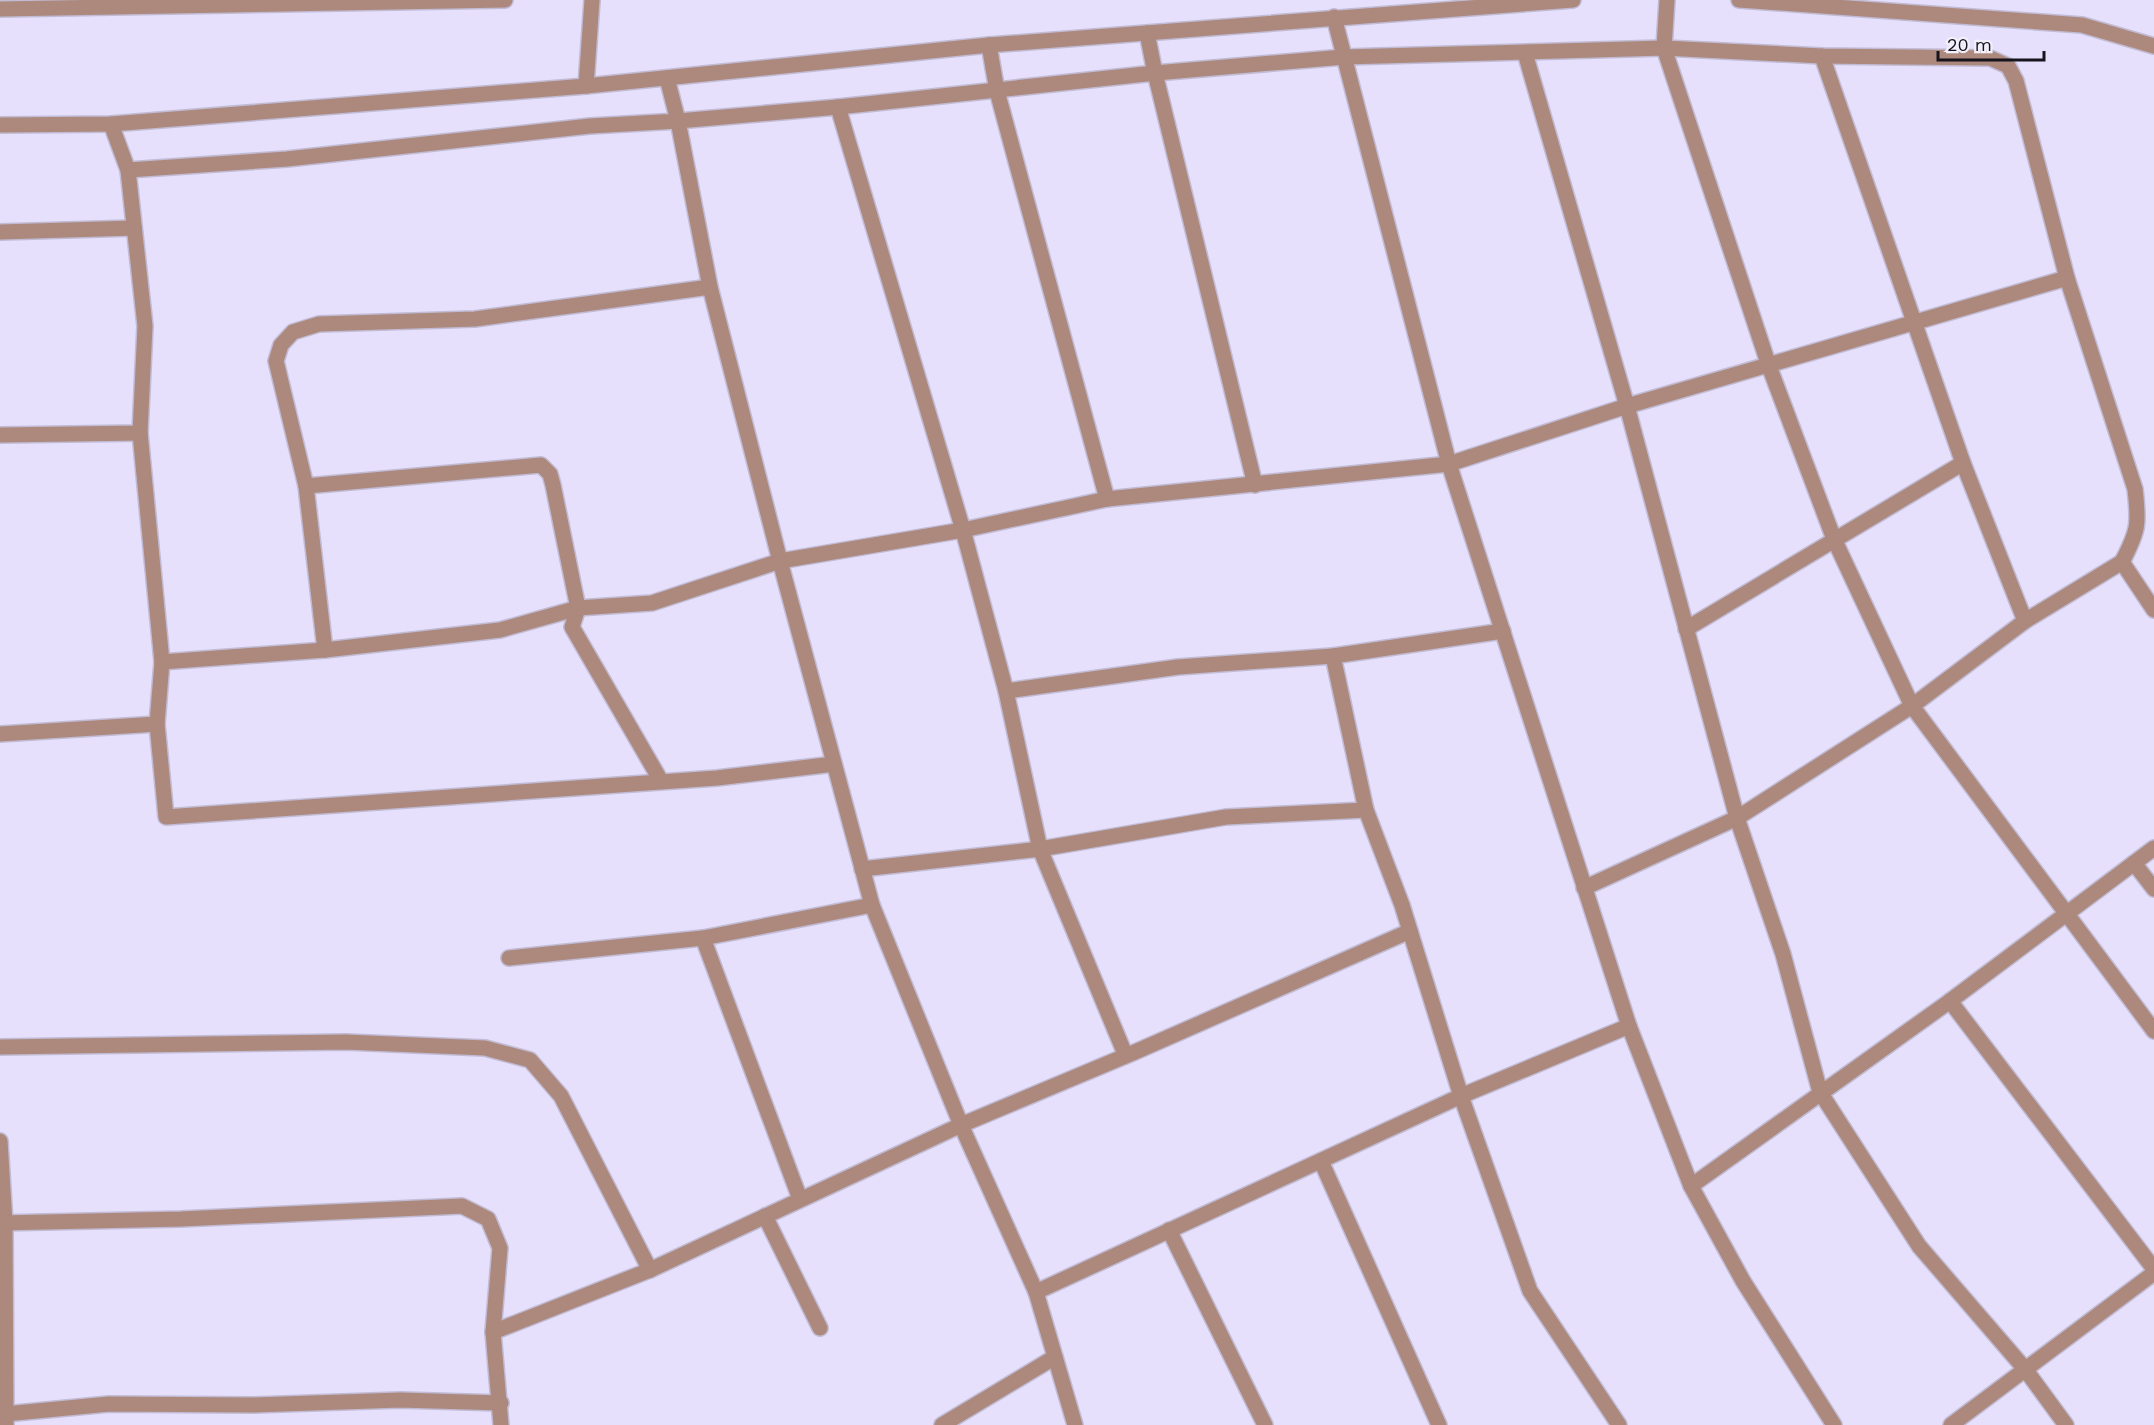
<svg xmlns="http://www.w3.org/2000/svg" width="2154" height="1425" viewBox="0 0 2154 1425" font-family="'Work Sans',sans-serif">
	<style>
		.lines { fill: none; stroke-linecap: round; stroke-linejoin: round }
		.street-casing { stroke: #c1bbd4; stroke-width: 18 }
		.street { stroke: #ac887d; stroke-width: 15 }
	</style>
	<rect width="100%" height="100%" fill="#e6e0fc"/>
	<g class="lines">
		<g class="street-casing">
			<g id="street">
				<path d="M1667 0 1664 48 1769 366 1834 539 1912 706 2025 621 2122 562 2154 610"/>
				<path d="M1739 0 2082 25 2154 46"/>
				<path d="M0 9 505 0"/>
				<path d="M1334 17 1449 464 1629 1026 1691 1186 1743 1281 1834 1425"/>
				<path d="M1147 33 1155 73 1255 485"/>
				<path d="M989 45 997 91 1107 499"/>
				<path d="M1525 53 1627 406 1737 818 1783 954 1820 1092 1919 1246 2025 1369 2066 1425"/>
				<path d="M1822 56 1963 463 2025 621"/>
				<path d="M586 86 592 0"/>
				<path d="M838 107 963 530 1006 691 1040 849 862 869"/>
				<path d="M0 125 111 124 586 86 989 45 1573 0"/>
				<path d="M128 170 287 159 590 126 678 121 667 78"/>
				<path d="M0 232 134 228"/>
				<path d="M140 433 162 662"/>
				<path d="M0 435 140 433 145 326 128 170 111 124"/>
				<path d="M306 486 541 465 550 474 553 485 578 608 572 627 661 781"/>
				<path d="M1686 629 1963 463"/>
				<path d="M1503 631 1333 656 1366 810 1402 905 1461 1096 1530 1291 1619 1425"/>
				<path d="M325 650 306 486 276 361 281 345 293 332 319 324 475 319 710 287"/>
				<path d="M1006 691 1178 667 1333 656"/>
				<path d="M157 724 166 817 717 778 834 764"/>
				<path d="M0 734 157 724 162 662 325 650 500 630 578 608 652 603 780 561 710 287 678 121 838 107 1155 73 1344 57 1664 48 1822 56 1990 58 2008 66 2016 81 2067 278 2135 489C2139 523 2139 530 2122 562"/>
				<path d="M2134 863 2154 889"/>
				<path d="M1584 888 1737 818 1912 706 2154 1031"/>
				<path d="M509 958 703 938"/>
				<path d="M1950 1001 2154 1269"/>
				<path d="M0 1047 346 1042 485 1048 530 1060 561 1096 650 1270"/>
				<path d="M1125 1054 1040 849 1226 817 1366 810"/>
				<path d="M0 1141 5 1223 6 1425"/>
				<path d="M1321 1161 1439 1425"/>
				<path d="M1691 1186 1950 1001 2154 848"/>
				<path d="M800 1199 703 938 872 905"/>
				<path d="M765 1216 820 1328"/>
				<path d="M0 1223 181 1219 462 1206 488 1219 500 1248 493 1332"/>
				<path d="M1169 1230 1265 1425"/>
				<path d="M1036 1292 961 1125 1135 1052 1410 931"/>
				<path d="M5 1414 109 1404 253 1405 400 1400 501 1403"/>
				<path d="M501 1425 493 1332 650 1270 961 1125 872 905 780 561 963 530 1107 499 1449 464 1627 406 2067 278"/>
				<path d="M942 1425 1055 1357"/>
				<path d="M1075 1425 1036 1292 1461 1096 1629 1026"/>
				<path d="M1951 1425 2154 1273"/>
			</g>
		</g>
		<use href="#street" class="street"/>
	</g>
	<path d="M1938 51v9h106v-9" fill="none" stroke="#16141d" stroke-width="3"/>
	<text x="1947" y="51" font-size="18" fill="#16141d" stroke="#f2f0fb" stroke-width="4.5" paint-order="stroke">20 m</text>
</svg>
